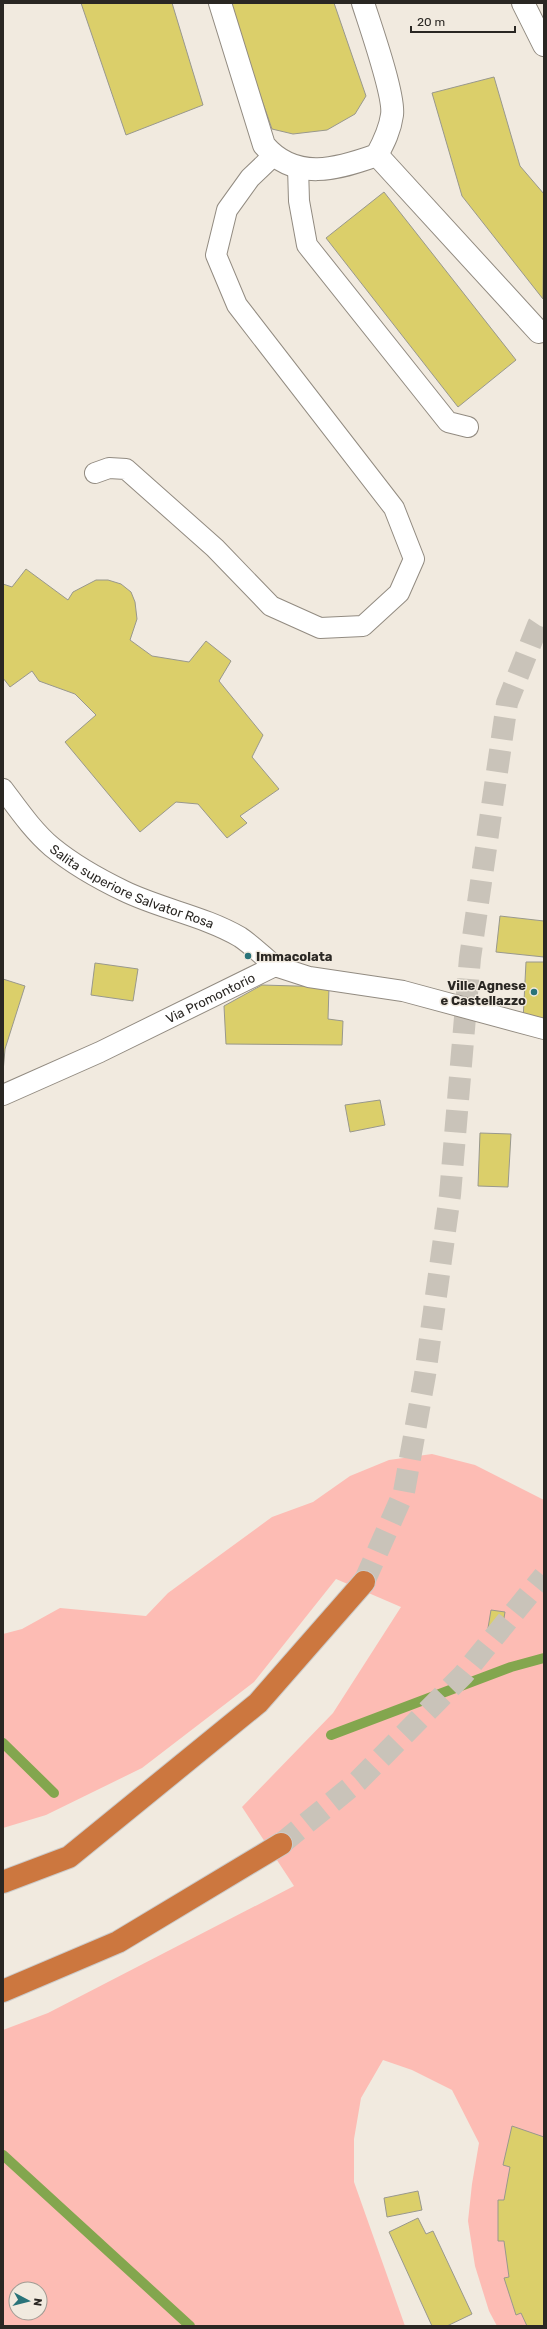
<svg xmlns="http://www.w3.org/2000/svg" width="547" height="2329" viewBox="0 0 547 2329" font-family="Rubik,sans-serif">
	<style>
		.green { fill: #fdbcb4; fill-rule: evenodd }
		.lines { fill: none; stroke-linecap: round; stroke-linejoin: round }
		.stream { stroke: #83a64e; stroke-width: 10 }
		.building { fill: #dbcf6a; stroke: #99988d }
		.highway-tunnel { stroke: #c9c3b9; stroke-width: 22; stroke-dasharray: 22 11; stroke-linecap: butt }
		.lane-casing { stroke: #928b81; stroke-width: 22 }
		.street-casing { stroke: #928b81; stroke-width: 24 }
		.secondary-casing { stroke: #928b81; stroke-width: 24 }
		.highway-casing { stroke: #cccbca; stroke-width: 24 }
		.lane { stroke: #fff; stroke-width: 20 }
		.street { stroke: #fff; stroke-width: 22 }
		.secondary { stroke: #fff; stroke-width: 22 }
		.highway { stroke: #cc773f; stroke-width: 22 }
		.poi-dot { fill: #297379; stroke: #f1eadf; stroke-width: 1.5 }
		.labels { text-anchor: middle; stroke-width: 3; stroke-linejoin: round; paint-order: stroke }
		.street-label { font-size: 13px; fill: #2a2723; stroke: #f1eadf }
		.poi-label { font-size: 13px; font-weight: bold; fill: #2a2723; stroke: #f1eadf; text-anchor: start }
	</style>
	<rect width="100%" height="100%" fill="#f1eadf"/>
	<path class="green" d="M432 1454 475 1465 544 1500V2326H497L489 2311 475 2266 468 2221 472 2184 479 2143 452 2090 412 2070 383 2060 361 2098 354 2139V2182L405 2326H3V2030L48 2013 294 1886 242 1807 333 1713 401 1607 336 1579 254 1682 142 1768 46 1815 3 1828V1634L22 1629 60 1608 146 1616 168 1593 272 1517 313 1502 350 1476 389 1460ZM16 2289H40V2313H16Z"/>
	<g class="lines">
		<g class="stream">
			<path d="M331 1735 511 1667 544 1658"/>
			<path d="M3 1743 54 1793"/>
			<path d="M3 2155 190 2326"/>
		</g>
	</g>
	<g class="building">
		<path d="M81 3H172L203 105 126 135Z"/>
		<path d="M228 3H334L366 96 355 114 327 130 293 134 272 129Z"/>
		<path d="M494 77 520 166 544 194 543 299 462 196 432 93Z"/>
		<path d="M384 192 516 360 458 407 326 238Z"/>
		<path d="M26 569 68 600 73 592 96 580H108L121 584 131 592 135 602 137 619 130 640 152 656 189 662 206 641 231 661 219 681 263 735 252 757 279 789 240 816 247 823 227 838 198 804 176 802 140 832 65 742 96 715 75 694 39 681 32 671 10 687 3 678V584L12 587Z"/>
		<path d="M500 916 544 921V957L496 952Z"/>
		<path d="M526 962H544V1022L523 1021Z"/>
		<path d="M95 963 138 969 133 1001 91 995Z"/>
		<path d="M3 979 25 986 5 1049 3 1072Z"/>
		<path d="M262 985 329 987 328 1019 343 1021 342 1045 226 1044 224 1006Z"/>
		<path d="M380 1100 385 1125 350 1132 345 1105Z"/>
		<path d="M480 1133 511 1134 508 1187 478 1186Z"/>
		<path d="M491 1610 505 1612 502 1630 488 1628Z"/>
		<path d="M512 2126 544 2137V2326H527L521 2313 516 2315 504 2278 509 2277 504 2241H498V2200H504L510 2167 503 2165Z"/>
		<path d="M418 2191 422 2210 387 2217 384 2198Z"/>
		<path d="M418 2218 426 2234 433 2231 472 2314 447 2326H432L389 2232Z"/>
	</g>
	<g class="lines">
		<g class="highway-tunnel">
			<path d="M364 1582 404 1492 425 1375 450 1195 470 958 507 703 538 625 544 616"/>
			<path d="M281 1844 358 1781 463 1675 544 1576"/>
		</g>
		<g class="lane-casing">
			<g id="lane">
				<path d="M298 167 299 201 307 245 448 422 468 427"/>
				<path d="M95 473 109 468 126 469 215 548 271 606 320 628 363 626 399 593 414 559 394 508 237 305 216 255 227 210 250 178 273 156"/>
				<path id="s1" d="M3 789C18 809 33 831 52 847 74 865 99 879 124 891 161 909 204 916 240 937 252 945 263 956 275 966"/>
				<path id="s2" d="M3 1095 100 1052 275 966 309 977 403 991 544 1029"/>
			</g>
		</g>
		<g class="street-casing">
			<g id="street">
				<path d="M523 3 544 45"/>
				<path d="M377 155 539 332"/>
			</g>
		</g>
		<g class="secondary-casing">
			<path id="secondary" d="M220 3 264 145C295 182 338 169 377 155 384 142 390 130 392 115 395 96 370 25 363 3"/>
		</g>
		<g class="highway-casing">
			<g id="highway">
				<path d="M3 1882 69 1857 258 1703 364 1582"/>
				<path d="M3 1991 118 1942 281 1844"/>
			</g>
		</g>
		<use href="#lane" class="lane"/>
		<use href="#street" class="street"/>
		<use href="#secondary" class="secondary"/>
		<use href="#highway" class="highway"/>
	</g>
	<g class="poi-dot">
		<circle cx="248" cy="956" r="4"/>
		<circle cx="534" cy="992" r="4"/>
	</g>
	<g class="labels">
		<g class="street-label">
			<text dy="5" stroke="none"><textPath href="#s1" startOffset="166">Salita superiore Salvator Rosa</textPath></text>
			<text dy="5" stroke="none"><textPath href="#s2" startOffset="229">Via Promontorio</textPath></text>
		</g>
		<g class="poi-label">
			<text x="256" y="961">Immacolata</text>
			<text x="526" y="990" text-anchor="end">Ville Agnese<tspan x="526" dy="15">e Castellazzo</tspan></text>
		</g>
	</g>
	<rect width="547" height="2329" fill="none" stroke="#2a2723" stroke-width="8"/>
	<g transform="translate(28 2301) rotate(97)"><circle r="19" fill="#f1eadf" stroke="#a19c94"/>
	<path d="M0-3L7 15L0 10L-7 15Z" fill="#297379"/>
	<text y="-6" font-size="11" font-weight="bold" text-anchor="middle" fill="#2a2723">N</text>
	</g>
	<path d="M411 26v6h104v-6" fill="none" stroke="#2a2723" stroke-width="2"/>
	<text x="417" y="26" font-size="12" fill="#2a2723" stroke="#f1eadf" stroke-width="3" paint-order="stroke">20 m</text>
</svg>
